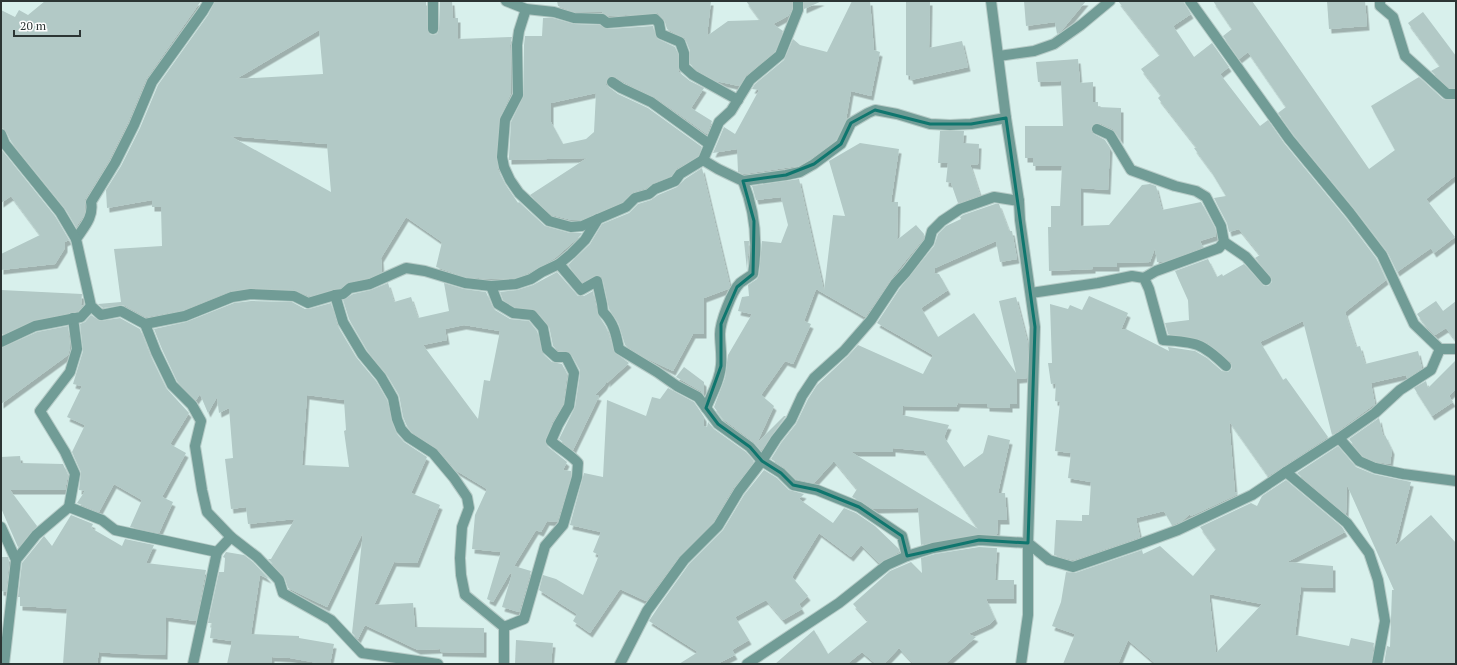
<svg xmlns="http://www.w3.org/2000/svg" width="1457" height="665" viewBox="0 0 1457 665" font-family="'PT Serif',serif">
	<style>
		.building { fill: #b2c9c6; fill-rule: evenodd; filter: url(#shadow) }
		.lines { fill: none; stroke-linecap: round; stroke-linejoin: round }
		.minor-casing { stroke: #b6cbc7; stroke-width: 12 }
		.minor { stroke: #719c96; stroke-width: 10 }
		.marked { fill: none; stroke: #0f766e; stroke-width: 3; stroke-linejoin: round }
	</style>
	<defs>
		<filter id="shadow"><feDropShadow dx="2.5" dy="4.5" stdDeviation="0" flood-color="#0004"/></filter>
	</defs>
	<rect width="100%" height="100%" fill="#d8f0ec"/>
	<g class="building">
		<path d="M45 1H201L146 79 128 122 109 160 85 199 84 215 76 227 65 208 11 141 5 129 1 128V10L15 17 19 10 28 15Z"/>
		<path d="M215 1H426L427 29 429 34 433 35 437 34 439 29 440 1H452L453 18H458V39L512 37 510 45 511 93 499 119 496 156 498 170 505 184 518 203 519 202 545 226 570 233H582L580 236 555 258 528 273 515 278 491 279 466 277 436 267 442 242 406 217 381 258 382 272 368 278 348 282 340 288 309 296 295 290 250 288 230 291 183 310 146 317 124 305 103 308 98 304 121 302 114 249 162 246 161 207H152V200L107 208 106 190 121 166 140 128 158 85 208 15ZM319 30 323 74 236 79ZM230 136 327 144 331 192Z"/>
		<path d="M557 1H711L707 36 728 21 760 20 746 1H792V9L788 16 773 24 783 31 775 51 746 75 739 86 716 81 697 70 690 64V51L685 38 667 29 664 19 658 13 609 16 602 12H575L558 6Z"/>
		<path d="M804 1H822L804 9Z"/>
		<path d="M852 1H870L874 50 880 52 871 96 851 91 846 120 836 140 810 159 798 166 744 174 738 172 737 149 713 153 724 127 735 134 759 90 752 89 755 84 784 60 793 39 800 45 827 52Z"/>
		<path d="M906 1H930L929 48 962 41 968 67 911 80 910 76 906 75Z"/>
		<path d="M1024 1H1086L1063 29 1057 34 1055 22 1026 26Z"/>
		<path d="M1118 1H1183L1191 14 1173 26 1194 57 1212 43 1229 67 1220 74 1260 126 1268 120 1284 143 1345 217 1376 258 1386 280 1345 312 1356 347 1360 346 1365 364 1418 351 1422 368 1407 378 1406 375 1371 383 1375 404 1332 435 1303 321 1260 342 1283 380 1286 378 1328 437 1268 476 1229 421 1235 492 1238 494 1191 516 1190 514 1182 521 1172 525 1164 511 1136 518 1140 537 1073 560 1054 555 1056 520 1082 521V515H1089L1091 482 1068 478 1071 453 1055 451 1060 402 1055 401 1056 383 1051 384 1048 363H1052L1050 304 1068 309 1070 305 1082 310 1089 296 1128 313 1121 330 1126 329 1169 351 1168 347 1195 351 1207 358 1222 371 1228 372 1232 368 1231 362 1208 343 1192 337 1168 334 1165 323 1189 320 1188 300 1175 271 1208 259 1217 277 1222 274 1223 276 1244 264 1264 286H1268L1272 282 1271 276 1255 258 1260 255 1239 229 1229 232 1227 223 1214 198 1226 196 1211 171 1194 148H1197L1158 98 1161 95 1141 69 1160 55Z"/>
		<path d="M1213 1H1252L1369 169 1395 150 1371 106 1419 77 1443 99 1447 100H1456V175L1426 199 1455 237 1434 253 1431 248 1397 272 1387 251 1355 209 1294 135 1278 113 1286 107 1248 52 1239 59 1223 36 1232 29Z"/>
		<path d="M1327 1H1365L1367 26 1329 29Z"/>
		<path d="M1423 12 1456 56V88H1450L1431 71 1440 66 1408 23Z"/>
		<path d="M543 18H553L574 24 600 25 608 29 653 26 656 38 675 47 678 54V67L679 72 690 81 704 88 691 108 712 121 707 134 655 97 624 82 616 77 609 76 606 81V85L618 94 648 108 702 147 698 156 677 168 671 176 653 183 646 188 633 192 622 202 580 220H572L552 215 530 195 587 158 509 160V157L511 122 524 95V45L525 36H542ZM596 93 594 132 586 139 563 144 551 122V103Z"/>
		<path d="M1078 59 1080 83 1093 82V102H1098V107L1121 108V140L1113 129 1100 123 1094 124 1091 127 1092 133 1105 140 1110 148 1108 190 1081 188V226L1109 225 1142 185 1150 184 1156 186 1162 210 1201 202 1215 228 1216 236 1200 241 1203 247 1163 262H1157L1155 248 1150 262 1117 263V267H1093V269L1049 271 1048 227H1051V206H1060L1062 166H1033V158H1025V126H1063L1061 81 1038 82 1036 62Z"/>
		<path d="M940 131H964L963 143 979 144 978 165 970 164 980 195 958 203 951 183 946 182 948 163H938Z"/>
		<path d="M860 143 899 149 891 202H898L897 240 916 225 924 234 923 239 890 280 865 317 816 289 804 321 811 324 793 364 785 361 761 395 774 406 757 443 784 416H786L761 450 754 442 723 419 714 407 725 378 728 355 752 314 738 311 742 297 749 296 748 285 757 279 759 275 762 241 781 243 788 225 781 197 756 200 752 186 799 179 824 291 833 215 845 216 829 161Z"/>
		<path d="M1 149 55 216 69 240 65 242V248L55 264 1 270V254L40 235 11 196 1 203Z"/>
		<path d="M702 168 730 286 728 289 704 298V334H693L673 371 646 358 625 345 618 322 609 309 602 277 596 275 582 282 568 265 590 244 602 224 629 213 638 204 651 200 658 195 677 187 685 179Z"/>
		<path d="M995 204H999L1009 231H1012L1017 259 1000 262 996 241 935 268 934 273 939 274 948 290 921 308 938 337 974 313 1016 373 999 301 1016 297 1028 344 1027 378 1017 379V377V404H1010V408L987 407V404L958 403 956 407 903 406 902 415 949 425 944 437 964 467 983 453 988 435 1010 440 998 493H1005L1007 520H998L997 535 978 534 932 542 921 545 918 508 874 509 862 502 852 497 857 489 834 461 814 483 796 479 785 468 771 459 781 443 796 424 808 399 817 385 848 356 858 345 923 374 933 355 877 323 900 288 934 246 938 234 946 226 961 219 960 217 963 215ZM893 448 924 451 978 529 851 452H893Z"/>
		<path d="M744 241H749L747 270Z"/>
		<path d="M557 272 578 296H584L593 291 597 313 606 327 614 352 629 363 607 383 608 379 604 386 595 395 599 396 573 450 559 439 575 407 580 374V370L570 352 558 350 553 346 549 326 537 311 533 309 515 307 503 300 500 292 517 290 533 285Z"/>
		<path d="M388 283 394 302 411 297 418 318 449 311 444 283 464 289 486 292 492 306 495 310 510 319 529 321 537 331 542 353 552 362 562 364 567 374 563 404 552 422 545 442 547 446 567 462 563 470 571 471V476L557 522 547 521 541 532 536 530 514 566 531 571 519 612 502 607 512 574 510 573 493 602 487 599 501 552 472 549 475 515 487 489 457 471 438 449 412 432 407 426 403 417 399 395 386 373 367 350 349 319 343 300 353 294 371 290ZM464 325 500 331 490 381 484 380 478 419 423 345 447 340 445 329Z"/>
		<path d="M1 290 82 294 81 305H83L78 311 34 320 1 335Z"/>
		<path d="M251 301 292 302 305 309H309L331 303 337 325 356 357 376 381 387 400 391 420 396 433 404 442 427 457 411 493 440 505 417 563 394 562 374 605 413 603 415 627 484 628V653L440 652V649L418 650 365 625 358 639 352 633 363 532 327 607 288 588 284 576 268 559H271L295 519 248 524 246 507 231 509 225 459 233 458 229 408 219 413 217 397 208 413 200 394 196 400 177 381 162 349 154 329 186 322 234 303ZM307 395 344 400 346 430 344 431 349 467 302 465Z"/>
		<path d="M1436 301 1443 311 1456 301V341L1446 328 1435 335 1426 326 1417 314Z"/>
		<path d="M91 315 100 321 120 318 140 329 150 355 166 388 189 413 170 444 186 453 162 497 173 502 159 533 130 527 142 500 114 484 99 512 77 503 85 491 79 490 81 472 72 452 85 425 67 417 82 386 73 384 83 351 80 324 85 322Z"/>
		<path d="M68 326 70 348 68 355 1 404V348L37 332Z"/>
		<path d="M1456 360V389L1449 396 1453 402 1432 416 1414 388 1426 381 1428 388Z"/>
		<path d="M684 367 704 382V395L701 391 676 377Z"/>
		<path d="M668 388 694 402 704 417V426L707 427 708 422 714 429 746 452 754 461 733 488 713 522 679 556 646 601 620 589 590 633 573 621 577 614 539 590 543 575 556 579 583 595 599 555 593 552 601 532 570 525 584 473 603 477 607 400 646 416 652 397 660 399Z"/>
		<path d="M1379 418 1383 436 1385 435 1392 450 1390 464 1377 462 1363 456 1349 439Z"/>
		<path d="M1338 446 1356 467 1373 474 1411 482 1395 546 1431 515 1456 543V664H1384L1387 646 1390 647 1392 590H1394L1347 485 1346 514 1297 473Z"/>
		<path d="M20 456 21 463 63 464 68 475 65 490H10L37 526 18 547 1 508V457Z"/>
		<path d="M764 470 777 478 789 490 804 494 799 499 833 523 844 508 856 513 875 526 899 549V552L879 563 861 545 851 557 819 533 792 577 808 596 799 604 802 609 783 620 766 600 735 617 749 640 732 650 735 655 717 664H679L698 652 649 621 659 606 689 564 723 530 744 495Z"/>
		<path d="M1286 480 1342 527 1345 532 1287 562 1333 566V588L1301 587 1295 635 1349 646 1351 638 1374 643 1371 664H1156L1128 640 1118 664H1063L1075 634 1052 626 1061 602 1066 572 1075 573 1142 550 1143 554 1160 546 1193 576 1216 549 1200 527 1251 503 1257 506 1262 496ZM1209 594 1262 604 1216 653Z"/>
		<path d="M71 515 93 524 91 528 122 546 125 539 154 545 146 563 206 570 196 621 166 617 165 655 110 653 99 652 97 664H63L67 609 20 606V597H18L22 563 44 536 52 546Z"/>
		<path d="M979 547 997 548 995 580H1014V599H986L995 619 990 624 968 634 976 637 945 664H914L899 648 884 664H876L862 652 847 664H775L814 630 828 654 868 621 853 604 890 571 911 562 922 573 921 558 935 554Z"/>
		<path d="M226 552 244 555 253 562 269 579 260 575 251 634 299 636V638L334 644 330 664H323L290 658 272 657 271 664H227L232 641 210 638 212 623H208L219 572H224L225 558 223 557Z"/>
		<path d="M1 557H8L9 561 6 592 1 591Z"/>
		<path d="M516 640 553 643 551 664H515Z"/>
	</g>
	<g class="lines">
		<g class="minor-casing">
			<g id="minor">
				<path d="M209 1 203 11 152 82 134 125 115 163 91 202C94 217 84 227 76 239L91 306 101 315 121 311 145 324 185 316 232 297 251 294 294 296 308 303 335 295 343 294 350 288 370 284 406 268 425 271 465 283 491 286 516 284 531 279 542 272 559 264 571 254 585 240 598 219 626 207 635 198 649 194 655 189 675 181 680 174 703 160 718 169 743 181 786 175 800 172 814 164 841 144 851 123 868 113 875 110 897 114 930 124 950 125 971 124 1006 118"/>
				<path d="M506 1 526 9 554 12 574 18 602 19 607 23 655 19 659 23 661 34 680 42 684 53V67L693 75 738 100"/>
				<path d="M991 1 1006 118 1019 201 1020 220 1035 327 1028 543V615L1021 664"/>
				<path d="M1190 1 1289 139 1350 213 1382 255 1414 324 1440 349H1456"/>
				<path d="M1380 1V6L1393 17 1405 56 1447 94H1456"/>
				<path d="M526 9 519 31 517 45 518 95 505 120 502 157 504 167 510 180 519 193 549 221 571 227 582 226 598 219"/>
				<path d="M433 29V1"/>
				<path d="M999 56 1034 51 1054 44 1081 25 1110 1"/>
				<path d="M612 82 621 88 651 102 709 144"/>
				<path d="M1097 129 1110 135 1131 170 1175 186 1196 191 1206 197 1221 226 1224 242 1219 248 1156 271 1144 278"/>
				<path d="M1 134 5 144 60 212 76 239"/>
				<path d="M703 160 719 122 731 111 750 80 780 55 798 10V1"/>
				<path d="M1224 242 1246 257 1266 280"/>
				<path d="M559 264 581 290 597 281 602 304 603 312C614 323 616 334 619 349L657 372 677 386 698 397 718 424 750 447 762 461 781 473 793 485 817 490 859 507 902 536 907 556"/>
				<path d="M491 286 498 304 513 313 532 315 543 328 547 349 556 357H566L574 373 569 406 558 425 551 441C560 449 570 454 578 463L577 477 563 525 545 546 524 619 504 627"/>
				<path d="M1031 293 1098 283 1132 276 1144 278 1149 289 1163 340C1196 342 1202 343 1226 366"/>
				<path d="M335 295 343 322 362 354 381 377 393 398 397 419 401 429 408 437 433 453 454 478 467 497 469 508 462 527 460 558 461 575 465 595 504 627V664"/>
				<path d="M73 318 77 349 70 372 40 411 65 452 75 474 69 507 102 520 115 530 217 552 231 537 257 557 279 580 283 593 331 620 362 653 438 664"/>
				<path d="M145 324 156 352 172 385 192 405 201 421 195 446 202 490 207 512 231 537"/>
				<path d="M1 342 35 326 81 317 91 306"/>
				<path d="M706 408C712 394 720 380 721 365 722 354 720 344 720 334 720 322 732 291 740 283 744 280 749 277 753 274 758 242 755 211 743 181"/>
				<path d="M1339 438 1359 461 1375 468 1403 474 1456 481"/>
				<path d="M1 527 16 560 4 664"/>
				<path d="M16 560 36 535 69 507"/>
				<path d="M193 664 217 552"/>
				<path d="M620 664 647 611 684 560 718 526 739 491 762 461 776 439 791 420 802 396 814 378 844 351 871 320 895 284 906 272 929 242 932 231 942 221 960 209 994 197 1019 201"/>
				<path d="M747 664 839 603 887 565 907 556 933 548 979 540 1028 543 1049 560 1073 567 1137 545 1178 530 1252 495 1286 472"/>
				<path d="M1377 664 1385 621 1378 580 1369 553 1347 523 1286 472 1339 438 1375 413 1400 390 1431 370 1440 349"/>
			</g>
		</g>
		<use href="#minor" class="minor"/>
	</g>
	<path class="marked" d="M875 110 930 124H971L1006 118 1035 327 1028 543 979 540 907 556 902 536 859 507 817 490 793 485 781 473 762 461 750 447 718 424 706 408 721 366V324L737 287 753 274 754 221 743 181 786 175 814 164 841 144 851 123Z"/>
	<rect width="1457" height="665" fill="none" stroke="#2c3534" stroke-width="4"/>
	<path d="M14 30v6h66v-6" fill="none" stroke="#2c3534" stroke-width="2"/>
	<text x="20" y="30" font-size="12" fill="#2c3534" stroke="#ffffff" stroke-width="3" paint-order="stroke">20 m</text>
</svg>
